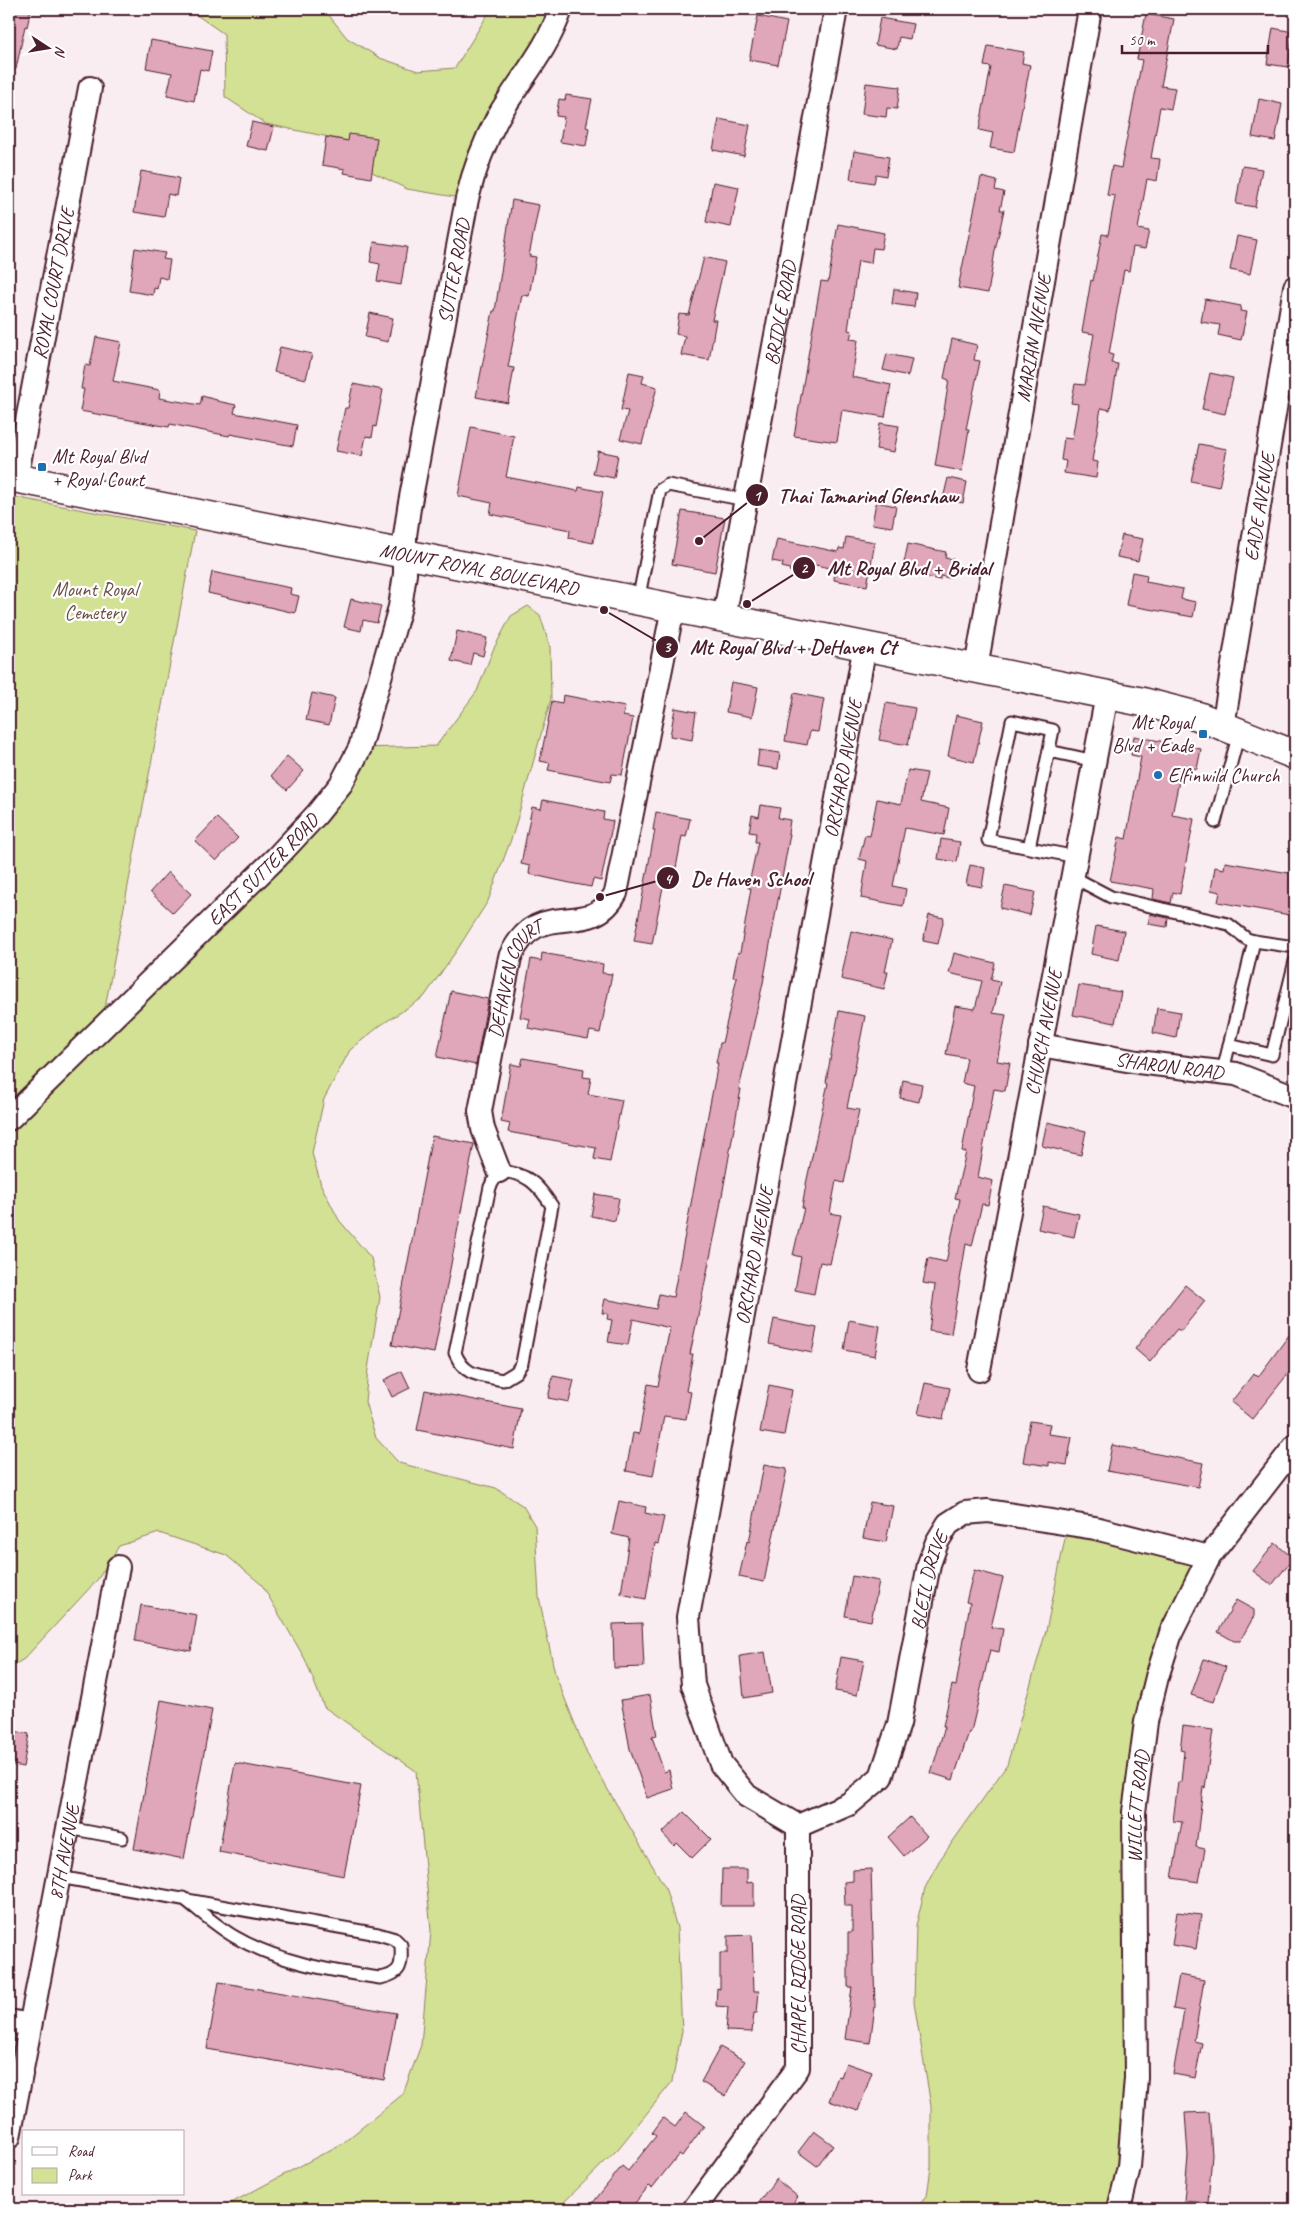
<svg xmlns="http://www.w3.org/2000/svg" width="1304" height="2218" viewBox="0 0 1304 2218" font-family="Caveat,sans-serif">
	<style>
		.green { fill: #d2e194; stroke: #8e8060 }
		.building { fill: #dfa7b9; stroke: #4a1f2b }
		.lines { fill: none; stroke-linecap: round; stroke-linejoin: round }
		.lane-casing { stroke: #4a1f2b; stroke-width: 15 }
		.street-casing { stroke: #4a1f2b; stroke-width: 26 }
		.secondary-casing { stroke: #4a1f2b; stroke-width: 31 }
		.lane { stroke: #fff; stroke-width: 11 }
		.street { stroke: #fff; stroke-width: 22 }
		.secondary { stroke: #fff; stroke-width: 28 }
		.poi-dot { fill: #1f6fb2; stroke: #fff; stroke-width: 2 }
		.labels { text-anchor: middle; stroke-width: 4.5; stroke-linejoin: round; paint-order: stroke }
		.street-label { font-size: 20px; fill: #4a1f2b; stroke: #fff }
		.poi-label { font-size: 20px; fill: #4a1f2b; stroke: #fff; text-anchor: start }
		.park-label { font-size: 20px; fill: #6c5045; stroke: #fff }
		.leader { fill: none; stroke: #4a1f2b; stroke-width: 2 }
		.callout-dot { fill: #4a1f2b; stroke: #fff; stroke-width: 2 }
		.mark-label { font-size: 15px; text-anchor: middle; font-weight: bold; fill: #fff }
		.callout-label { font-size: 21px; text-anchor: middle; font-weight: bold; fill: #4a1f2b; stroke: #fff; stroke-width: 4.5; stroke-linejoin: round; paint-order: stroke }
	</style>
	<rect width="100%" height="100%" fill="#f9edf1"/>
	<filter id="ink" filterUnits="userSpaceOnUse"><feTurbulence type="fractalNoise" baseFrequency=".02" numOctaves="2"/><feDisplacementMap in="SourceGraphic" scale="10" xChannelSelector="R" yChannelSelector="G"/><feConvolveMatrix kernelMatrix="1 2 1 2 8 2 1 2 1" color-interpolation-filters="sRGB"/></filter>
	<g filter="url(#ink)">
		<g class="green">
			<path d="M188 9H324L347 38 380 58 418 71 455 68 491 9H561L467 199 407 189 368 170 348 141 266 124 225 97 224 34Z"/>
			<path d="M9 496 195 531 101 1029 190 943 360 748 436 746 477 691 493 650 511 616 528 606 540 615 550 647 551 699 513 834 488 901 457 950 424 997 381 1025 350 1050 324 1099 312 1153 321 1185 339 1220 371 1258 380 1297 368 1369 365 1402 376 1438 399 1463 496 1488 523 1506 535 1526 539 1597 555 1674 587 1754 665 1887 677 1928 682 2031 672 2082 618 2149 557 2209H220L343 2143 403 2094 421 2045 431 1931 416 1771 324 1707 305 1659 262 1585 226 1555 159 1533 119 1546 98 1579 24 1659 9 1668Z"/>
			<path d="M1068 1524 1209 1557 1146 1722 1136 2078 1119 2209H915L927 2196 931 2167V2106L914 2002 916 1926 925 1888 939 1861 1007 1765 1046 1631Z"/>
		</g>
		<g class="building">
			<path d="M9 9H31L27 27 25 26 16 69 9 68Z"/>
			<path d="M1146 14 1174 19 1161 86 1175 88 1171 109 1160 107 1151 158 1160 159 1157 181 1147 179 1138 229 1149 231 1145 249 1133 247 1129 271 1124 270 1109 354 1113 355 1111 363 1118 364 1110 410 1101 408 1092 461 1098 462 1096 478 1064 473 1066 461 1061 460 1064 438 1072 439 1078 404 1071 403 1075 384 1085 385 1094 334 1082 332 1091 280 1093 281 1102 234 1108 235 1115 196 1107 195 1112 166 1121 168 1142 60 1137 59Z"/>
			<path d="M758 16 787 22 778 65 749 60Z"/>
			<path d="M880 18 913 24 910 39 899 37 897 49 875 45Z"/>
			<path d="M1273 28 1293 32 1288 67 1267 64Z"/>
			<path d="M151 40 212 51 208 71 200 69 194 101 167 95 172 73 146 68Z"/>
			<path d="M988 46 1024 52 1022 63 1030 65 1014 152 990 148 993 133 979 130 991 67 984 66Z"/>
			<path d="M866 83 900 87 897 109 887 108 886 117 862 114Z"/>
			<path d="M566 95 592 99 586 127 589 128 586 146 560 142 564 117 556 116 559 99 565 100Z"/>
			<path d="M1259 99 1282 104 1275 141 1252 137Z"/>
			<path d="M719 119 750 125 744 156 713 150Z"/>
			<path d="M252 122 274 127 268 151 246 146Z"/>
			<path d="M349 134 377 138 371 178 344 173 345 169 322 165 326 137 348 141Z"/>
			<path d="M854 151 889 157 886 176 876 174 874 183 850 179Z"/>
			<path d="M1242 166 1262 169 1255 207 1236 204Z"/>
			<path d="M141 171 179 178 176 196 168 194 164 217 134 212Z"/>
			<path d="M981 177 997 181 995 190 1004 192 1000 210H1004L995 251 988 293 958 288Z"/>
			<path d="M713 182 739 187 731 227 706 222Z"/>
			<path d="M512 200 539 205 529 256 536 257 529 296 522 295 508 367 514 368 508 403 476 397 493 311H495Z"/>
			<path d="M838 224 884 233 881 249 873 248 871 263 858 261 848 330 852 331 850 339 858 340 852 377 891 385 885 417 842 410 837 442 794 436 821 281 828 282Z"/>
			<path d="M1237 236 1257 240 1250 274 1230 270Z"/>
			<path d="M374 242 407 247 401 285 377 281 380 264 370 262Z"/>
			<path d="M135 248 165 253 163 259 170 260 167 279 159 277 157 289 154 288 153 295 129 291Z"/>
			<path d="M704 257 725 262 712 320H716L709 360 681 355 685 336 676 334 679 314 689 315Z"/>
			<path d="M894 289 916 293 914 307 892 304Z"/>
			<path d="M1205 299 1241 306 1240 311 1247 312 1241 340 1218 335 1220 325 1201 322Z"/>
			<path d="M370 313 393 318 388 342 365 337Z"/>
			<path d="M96 337 121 342 113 381 160 390 159 398 200 405 202 396 217 400V401L236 405 234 413 297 425 293 446 230 434 229 436 170 424 169 427 80 411 84 389H81L85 365 90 366Z"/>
			<path d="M952 339 977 345 974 360 980 361 966 429H969L962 471 935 466 949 380 944 378Z"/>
			<path d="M280 347 312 354 306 379 274 372Z"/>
			<path d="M887 354 912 359 908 376 883 370Z"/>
			<path d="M629 372 644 375 642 383 657 387 642 444 620 439 628 411 621 410Z"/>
			<path d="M1210 373 1233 378 1225 414 1202 409Z"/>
			<path d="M353 384 383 390 376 427 374 426 372 437 366 436 362 456 336 451 345 408H348Z"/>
			<path d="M880 423 899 426 894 452 876 449Z"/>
			<path d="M471 427 514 436 506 477 578 491 579 487 603 492 593 543 569 538 570 530 490 514 492 503 458 496Z"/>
			<path d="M1199 444 1227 449 1219 487 1191 481Z"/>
			<path d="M598 451 618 455 614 478 593 474Z"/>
			<path d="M948 478 967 482 963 503 943 499Z"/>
			<path d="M876 502 896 506 892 527 872 524Z"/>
			<path d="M682 511 725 518 715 572 672 564Z"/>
			<path d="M1122 535 1143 539 1138 561 1117 557Z"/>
			<path d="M846 537 875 542 867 586 834 580 835 569 806 563 804 574 789 571 790 569 782 567 783 563 772 561 777 539 838 552 839 548 844 549Z"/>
			<path d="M908 544 946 552 945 558 953 559 949 578 940 576V580L902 572Z"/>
			<path d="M212 572 291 588 290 594 299 596 295 613 208 593Z"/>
			<path d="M1132 572 1147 575 1146 582 1183 589 1181 599 1196 602 1193 617 1126 605Z"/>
			<path d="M351 599 381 606 377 623 363 620 361 631 344 627Z"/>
			<path d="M457 631 487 638 483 656 473 653 470 665 451 661Z"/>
			<path d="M731 682 758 687 752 717 726 712Z"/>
			<path d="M312 693 335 698 329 725 306 720Z"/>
			<path d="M794 693 824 699 818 732 810 731 807 745 785 741Z"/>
			<path d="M563 695 625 707 623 716 633 718 622 775 612 774 610 782 568 774 548 770 550 763 540 761 552 701 562 703Z"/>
			<path d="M886 703 915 708 908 745 879 740Z"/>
			<path d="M675 708 696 712 692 740 670 736Z"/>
			<path d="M956 715 983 721 974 762 948 756Z"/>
			<path d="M1134 736 1201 749 1197 769 1182 766 1172 815 1194 819 1180 894 1173 892 1171 903 1153 899 1154 889 1110 881 1119 837 1126 839 1141 757 1131 755Z"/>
			<path d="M759 750 780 753 778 769 757 766Z"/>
			<path d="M287 756 304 771 287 790 271 776Z"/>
			<path d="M908 770 927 773 921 802 949 808 944 835 905 828 893 886 906 889 903 906 861 898 867 861 859 859 865 835 870 836 877 799 901 804Z"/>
			<path d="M543 800 604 812 603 819 613 821 601 881 593 879 591 887 570 883 529 874 530 866 521 864 532 807 541 809Z"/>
			<path d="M761 805 780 808 778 818 790 820 788 834H790L763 983 739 1089H741L717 1224 690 1354H693L686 1391 691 1392 686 1419 664 1416 653 1476 626 1471 633 1433 639 1434 648 1384 658 1386 670 1328 633 1319 628 1345 608 1342 612 1320 607 1319 608 1314 602 1313 605 1299 656 1309 659 1294 673 1297 718 1063H716L720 1043H722L737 977H733L738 952 740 953 751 888H748L758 842H755L756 833 749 832 752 815 759 817Z"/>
			<path d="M656 812 690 819 686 837 682 836 676 868 667 866 652 944 634 941 655 830H653Z"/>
			<path d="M217 818 238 838 216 861 195 841Z"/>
			<path d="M941 839 960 842 957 862 938 859Z"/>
			<path d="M1225 862 1295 874V916L1218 902 1220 892 1211 890 1215 867 1224 869Z"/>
			<path d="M970 865 985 868 982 887 966 884Z"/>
			<path d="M168 872 191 894 173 913 150 892Z"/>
			<path d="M1005 886 1035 892 1030 915 1000 908Z"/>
			<path d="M1150 914 1168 918 1167 927 1148 924Z"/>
			<path d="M929 915 944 918 938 944 923 941Z"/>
			<path d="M1096 926 1124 931 1119 960 1091 954Z"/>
			<path d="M851 931 892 940 885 972H888L884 989 841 979Z"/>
			<path d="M542 953 603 964 602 973 612 974 600 1033 590 1031 588 1039 528 1028 530 1019 520 1017 531 959 541 961Z"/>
			<path d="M954 953 995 963 991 980 1000 982 993 1013 1006 1015 997 1061 1010 1063 1005 1091 994 1089 978 1177 993 1181 988 1205 982 1204 972 1246 966 1244 951 1334 929 1331 935 1285 923 1283 928 1258 946 1262 960 1199 955 1198 966 1152 962 1151 974 1086 962 1083 967 1058 946 1054 955 1006 975 1009 982 981 949 973Z"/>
			<path d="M1079 985 1121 992 1115 1023 1073 1015Z"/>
			<path d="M451 991 488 999 476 1065 437 1057Z"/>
			<path d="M1157 1008 1180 1012 1176 1038 1153 1033Z"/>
			<path d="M839 1011 865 1016 847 1108 859 1110 844 1183 836 1181 830 1213 841 1215 830 1264 820 1262 814 1294 795 1290 801 1257 793 1255 804 1208H802L806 1184 828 1083 826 1082Z"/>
			<path d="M523 1058 584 1069 583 1077 591 1078 588 1094 622 1100 610 1162 594 1159 596 1148 508 1132 510 1124 501 1122 511 1064 521 1066Z"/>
			<path d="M903 1080 922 1084 919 1102 900 1098Z"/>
			<path d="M1047 1122 1086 1131 1081 1155 1042 1146Z"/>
			<path d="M432 1136 474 1144 434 1353 392 1345Z"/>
			<path d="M595 1194 619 1198 615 1221 591 1216Z"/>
			<path d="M1043 1206 1079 1214 1074 1237 1038 1229Z"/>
			<path d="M1185 1285 1205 1301 1181 1331 1177 1329 1150 1362 1135 1349Z"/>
			<path d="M774 1319 817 1328 812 1353 769 1344Z"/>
			<path d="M849 1320 880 1326 875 1356 844 1350Z"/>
			<path d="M1295 1327V1365L1252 1419 1231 1402 1254 1373 1258 1377Z"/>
			<path d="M402 1371 410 1388 392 1397 384 1380Z"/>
			<path d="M553 1376 574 1380 569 1402 548 1398Z"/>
			<path d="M925 1383 950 1388 943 1419 918 1414Z"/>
			<path d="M769 1385 792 1390 784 1436 760 1432Z"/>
			<path d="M425 1390 521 1409 514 1449 417 1430Z"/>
			<path d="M1030 1421 1050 1424 1048 1434 1072 1437 1067 1465 1049 1462V1466L1023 1462Z"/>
			<path d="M1112 1445 1203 1463 1198 1487 1107 1471Z"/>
			<path d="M764 1465 787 1469 764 1582 739 1577 747 1541 749 1542Z"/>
			<path d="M619 1501 646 1507 645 1513 664 1517 658 1544 655 1543 646 1599 621 1594 629 1538 612 1534Z"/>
			<path d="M870 1502 893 1506 886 1542 863 1538Z"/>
			<path d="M1275 1543 1293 1558 1272 1585 1253 1571Z"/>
			<path d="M974 1570 1003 1578 991 1627 1003 1629 999 1652 990 1650 971 1732H969L953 1780 931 1773 945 1726H943L952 1685 956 1686 970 1603 966 1602Z"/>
			<path d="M852 1576 879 1581 871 1621 845 1616Z"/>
			<path d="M1236 1600 1254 1610V1616L1240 1641H1234L1218 1632Z"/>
			<path d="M141 1605 197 1615 191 1651 135 1641Z"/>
			<path d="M642 1623 644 1667 614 1668 613 1624Z"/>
			<path d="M765 1652 772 1693 744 1698 740 1656Z"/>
			<path d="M841 1657 864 1661 857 1695 835 1691Z"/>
			<path d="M1204 1659 1226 1667 1213 1702 1191 1695Z"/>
			<path d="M650 1695 657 1736 652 1737 664 1772 669 1770 673 1789 647 1798 630 1749 621 1700Z"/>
			<path d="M161 1700 212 1710 184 1859 134 1849Z"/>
			<path d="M1183 1726 1213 1730 1205 1788 1203 1787 1196 1847 1205 1849 1199 1882 1172 1878 1182 1822 1173 1821 1178 1782H1181L1184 1751 1180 1750Z"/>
			<path d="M9 1730 29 1734 23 1767 9 1764Z"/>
			<path d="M235 1763 361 1786 344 1876 219 1852Z"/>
			<path d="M684 1812 711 1839 692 1858 677 1843 674 1846 662 1833Z"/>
			<path d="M910 1817 927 1836 904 1856 888 1837Z"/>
			<path d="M722 1869H747V1883L754 1882V1906H721Z"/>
			<path d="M871 1869 875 2007 870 2043 845 2039 852 1987H848V1932H852V1906H845L844 1882 853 1881V1870Z"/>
			<path d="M1177 1912 1201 1915 1196 1949 1172 1945Z"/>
			<path d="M752 1935 754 1991H759L757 2013H754L752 2032 726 2031 728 2007 716 2006 717 1988 720 1989V1953H728V1936Z"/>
			<path d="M1179 1975 1204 1980 1194 2041 1202 2043 1195 2078 1173 2074 1184 2011 1173 2009Z"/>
			<path d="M219 1982 396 2013 384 2080 207 2049Z"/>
			<path d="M720 2047 745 2061 725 2096 701 2082Z"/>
			<path d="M846 2063 872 2072 858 2111 829 2101 838 2076 841 2077Z"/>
			<path d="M686 2112 704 2126 682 2156 679 2154 652 2188 649 2186 630 2209H588L622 2166 628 2171 656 2136 652 2133 663 2118 675 2127Z"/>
			<path d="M1209 2112 1212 2155 1208 2203 1184 2201 1188 2156 1185 2113Z"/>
			<path d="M814 2131 833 2145 817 2166 798 2152Z"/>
			<path d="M776 2179 798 2197 788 2209H753Z"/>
		</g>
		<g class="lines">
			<g class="lane-casing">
				<g id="lane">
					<path d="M638 601 660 490 668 485 746 500"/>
					<path d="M1049 751 1095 761"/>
					<path d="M1215 822 1239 733"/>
					<path d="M1029 848 1053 730 1012 721 988 840 1077 857"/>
					<path d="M1073 877 1111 897 1228 924 1247 939 1254 941 1295 947"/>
					<path d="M1229 1045 1272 1055 1295 961"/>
					<path d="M1223 1071 1254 941"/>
					<path d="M499 1171C527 1173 537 1183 552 1206L522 1363 516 1372 503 1380C480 1375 465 1377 455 1353L490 1187Z"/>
					<path d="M68 1828 122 1838"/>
					<path d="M59 1877 378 1934 395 1939 401 1945C402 1965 402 1974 380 1978 331 1971 278 1962 235 1937 216 1926 200 1911 183 1898"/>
				</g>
			</g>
			<g class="street-casing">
				<g id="street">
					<path id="s1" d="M16 479 90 88"/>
					<path id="s2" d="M724 618 836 9"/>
					<path id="s3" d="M976 668 1090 9"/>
					<path id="s4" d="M1223 726 1295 287"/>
					<path id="s5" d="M1040 1045 1138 1062 1236 1074 1295 1097"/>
					<path id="s6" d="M9 1119 277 857 317 814 341 784 360 748 400 607 405 574V536L409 508 467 199C474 170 484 143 498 117 520 79 547 51 561 9"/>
					<path id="s7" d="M499 1171 483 1129 480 1111 510 957C539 893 589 943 616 893L673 608"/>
					<path id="s8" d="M979 1370 1107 695"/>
					<path id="s9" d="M798 1826 747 1796 721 1764 693 1685 688 1617 865 645"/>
					<path id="s10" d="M798 1826 849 1804 881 1777 899 1724 929 1564 937 1542 948 1524 965 1513 988 1511 1095 1528 1209 1557"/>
					<path d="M9 2021 30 2025"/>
					<path id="s11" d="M9 2137 118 1567"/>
					<path d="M694 2209 798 2068V1826"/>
					<path id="s12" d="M1119 2209 1129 2167 1136 2078 1134 1812 1146 1722 1157 1677 1171 1633 1209 1557 1295 1446"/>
				</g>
			</g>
			<g class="secondary-casing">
				<g id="secondary">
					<path id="s13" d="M9 477 405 554 1143 702 1198 716 1295 755"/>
				</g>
			</g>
			<use href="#lane" class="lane"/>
			<use href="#street" class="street"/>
			<use href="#secondary" class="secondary"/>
		</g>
	</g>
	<g class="poi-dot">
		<rect x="37" y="462" width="10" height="10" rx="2.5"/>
		<rect x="1198" y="729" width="10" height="10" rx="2.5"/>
		<circle cx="1158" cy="775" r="5"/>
	</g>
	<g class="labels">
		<g class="street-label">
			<text dy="7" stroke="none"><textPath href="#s6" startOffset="1000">SUTTER ROAD</textPath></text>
			<text dy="7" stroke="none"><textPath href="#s1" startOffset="199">ROYAL COURT DRIVE</textPath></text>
			<text dy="7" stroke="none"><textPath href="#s2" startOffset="310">BRIDLE ROAD</textPath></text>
			<text dy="7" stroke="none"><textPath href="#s3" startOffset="335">MARIAN AVENUE</textPath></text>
			<text dy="7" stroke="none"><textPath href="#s4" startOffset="222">EADE AVENUE</textPath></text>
			<text dy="7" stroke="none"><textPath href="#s13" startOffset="479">MOUNT ROYAL BOULEVARD</textPath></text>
			<text dy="7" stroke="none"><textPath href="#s9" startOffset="1115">ORCHARD AVENUE</textPath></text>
			<text dy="7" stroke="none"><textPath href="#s6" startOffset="356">EAST SUTTER ROAD</textPath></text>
			<text dy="7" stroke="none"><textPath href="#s7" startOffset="202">DEHAVEN COURT</textPath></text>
			<text dy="7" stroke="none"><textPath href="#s8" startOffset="344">CHURCH AVENUE</textPath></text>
			<text dy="7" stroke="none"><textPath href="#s5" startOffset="131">SHARON ROAD</textPath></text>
			<text dy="7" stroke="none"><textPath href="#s9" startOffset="620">ORCHARD AVENUE</textPath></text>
			<text dy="7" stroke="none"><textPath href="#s10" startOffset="300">BLEIL DRIVE</textPath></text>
			<text dy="7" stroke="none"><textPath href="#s12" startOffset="404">WILLETT ROAD</textPath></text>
			<text dy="7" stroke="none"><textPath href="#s11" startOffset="290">8TH AVENUE</textPath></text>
			<text transform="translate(798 1975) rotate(-90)" y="7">CHAPEL RIDGE ROAD</text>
		</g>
		<g class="poi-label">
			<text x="52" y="463">Mt Royal Blvd<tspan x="52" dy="23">+ Royal Court</tspan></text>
			<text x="1193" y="729" text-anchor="end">Mt Royal<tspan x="1193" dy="23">Blvd + Eade</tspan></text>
			<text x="1168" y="782">Elfinwild Church</text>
		</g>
		<g class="park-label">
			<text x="95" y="596">Mount Royal<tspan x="95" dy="23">Cemetery</tspan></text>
		</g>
	</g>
	<path class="leader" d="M699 541L757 495M747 604L804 568M604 610L667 647M600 897L668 878"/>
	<g class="callout-dot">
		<circle cx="699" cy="541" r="5"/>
		<circle cx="747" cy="604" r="5"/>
		<circle cx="604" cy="610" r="5"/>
		<circle cx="600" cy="897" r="5"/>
		<circle cx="757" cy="495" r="12"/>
		<circle cx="804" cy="568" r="12"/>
		<circle cx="667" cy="647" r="12"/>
		<circle cx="668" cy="878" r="12"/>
	</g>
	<g class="mark-label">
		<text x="757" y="501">1</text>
		<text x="804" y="573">2</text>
		<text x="667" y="652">3</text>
		<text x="668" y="884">4</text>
	</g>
	<g class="callout-label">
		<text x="868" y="503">Thai Tamarind Glenshaw</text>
		<text x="909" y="575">Mt Royal Blvd + Bridal</text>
		<text x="793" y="654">Mt Royal Blvd + DeHaven Ct</text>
		<text x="751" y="886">De Haven School</text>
	</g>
	<rect width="1304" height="2218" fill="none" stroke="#fff" stroke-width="30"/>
	<rect x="15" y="15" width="1274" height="2188" fill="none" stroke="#4a1f2b" stroke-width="2" filter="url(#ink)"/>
	<rect x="22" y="2130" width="162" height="65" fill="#ffffff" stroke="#b7a5aa"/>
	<rect x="32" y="2147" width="25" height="8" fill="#ffffff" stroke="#b7a5aa"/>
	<text x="68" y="2156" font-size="15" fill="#4a1f2b">Road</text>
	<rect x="32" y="2168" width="25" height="15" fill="#d2e194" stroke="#b7a5aa"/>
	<text x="68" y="2180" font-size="15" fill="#4a1f2b">Park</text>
	<g transform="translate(48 48) rotate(102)" stroke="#ffffff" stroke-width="4" paint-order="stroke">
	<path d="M0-4L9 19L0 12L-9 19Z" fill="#4a1f2b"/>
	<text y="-8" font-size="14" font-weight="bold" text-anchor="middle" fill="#4a1f2b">N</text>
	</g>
	<path d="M1122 45v8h146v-8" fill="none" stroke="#4a1f2b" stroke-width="2.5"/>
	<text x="1129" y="45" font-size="15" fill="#4a1f2b" stroke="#ffffff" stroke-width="4" paint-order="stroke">50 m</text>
</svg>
